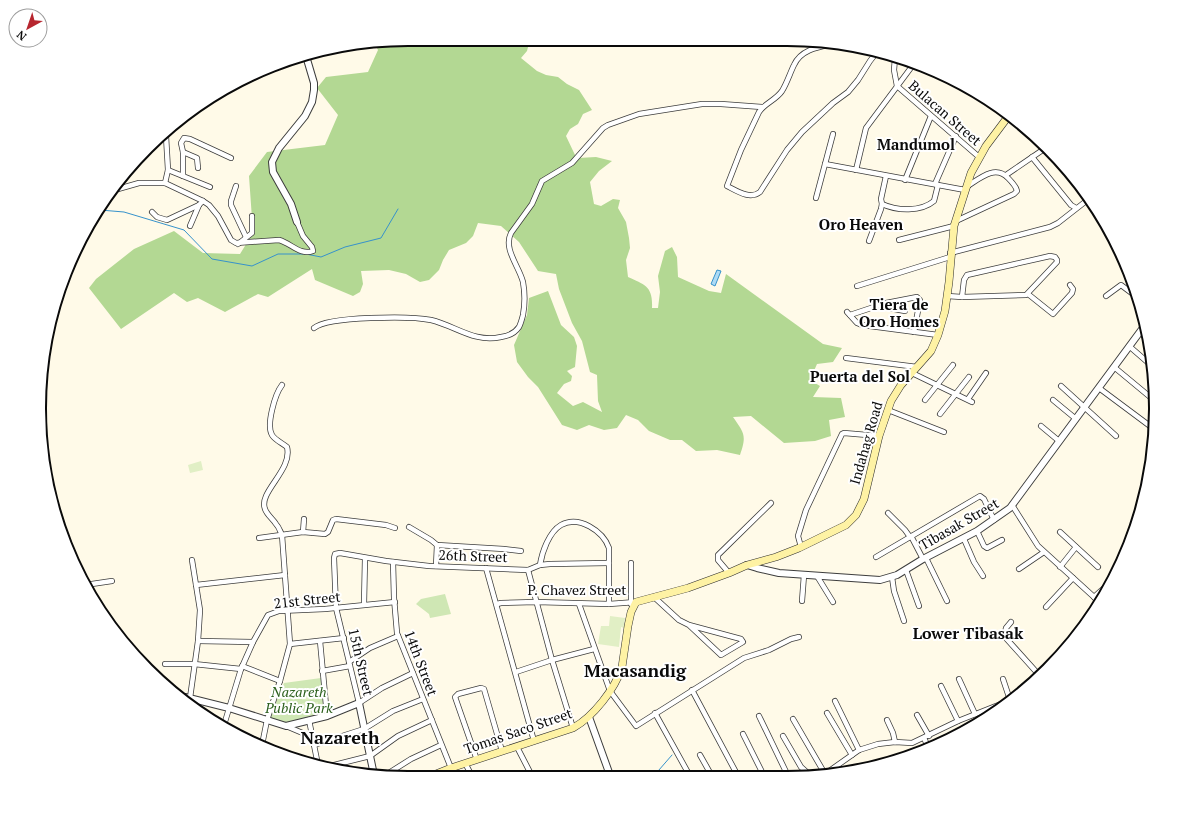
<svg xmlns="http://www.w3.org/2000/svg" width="1195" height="817" viewBox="0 0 1195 817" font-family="'PT Serif',serif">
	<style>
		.green { fill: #cfe7b4 }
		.forest { fill: #b3d893 }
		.pitch { fill: #e1efc5 }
		.water { fill: #aedbf5; stroke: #3692cb }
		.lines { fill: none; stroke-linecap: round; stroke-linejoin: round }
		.stream { stroke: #3692cb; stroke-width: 1 }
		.minor-casing { stroke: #3d3d3d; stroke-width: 6 }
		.tertiary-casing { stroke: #3d3d3d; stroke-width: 8 }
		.secondary-casing { stroke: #2c2c2c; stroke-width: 8 }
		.minor { stroke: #fff; stroke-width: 4.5 }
		.tertiary { stroke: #fff; stroke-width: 6 }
		.secondary { stroke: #fef2a4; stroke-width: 7 }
		.labels { text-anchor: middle; stroke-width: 4; stroke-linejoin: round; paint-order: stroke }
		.street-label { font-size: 14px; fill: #0a0a0a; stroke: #fff }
		.park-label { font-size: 14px; font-style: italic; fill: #2c601d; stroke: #fff }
		.neighbourhood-label { font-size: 15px; font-weight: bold; fill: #0a0a0a; stroke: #fff }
		.quarter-label { font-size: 16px; font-weight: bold; fill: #0a0a0a; stroke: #fff }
		.district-label { font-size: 18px; font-weight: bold; fill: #0a0a0a; stroke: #fff }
		.rim { fill: none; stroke: #0a0a0a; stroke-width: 2 }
	</style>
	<rect width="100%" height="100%" fill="#fffae8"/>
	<g class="green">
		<path d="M445 594 451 614 430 618 429 614 416 604 421 599Z"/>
		<path d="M321 678 324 713 285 724 269 718 284 683Z"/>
	</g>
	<path class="forest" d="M409 39H530L527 51 521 58 537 71 546 75 558 77 567 84 579 90 592 110 583 114 578 124 570 129 566 136 575 155 578 158 596 157 612 161 599 171 590 182 594 204 601 206 613 199 620 200 618 208 626 222 629 238 630 248 626 260 628 277C645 285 653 286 652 308H658L660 292 658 276 665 251 672 247 677 257 678 277 709 291 721 293 726 274 823 344 842 348 833 362 817 364 810 380 820 386 813 397 841 398 845 417 829 420 831 436 815 441 784 443 751 416 733 417C744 433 747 435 740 455L717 450 696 451 682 440H670L649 431 638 420 626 415 617 428 604 430 589 425 577 430 562 425 538 387 528 377 517 362 514 345 527 315 529 298 548 291 561 325 574 337 577 346 575 367 567 371 572 376 571 381 564 384 557 393 573 406 583 402 602 412 598 401 597 375 590 372 582 341 572 323 559 289 556 274 538 271 519 242 501 226 478 223 473 236 466 243 449 250 443 260 439 270 429 280 420 282 406 274 389 270 361 271 363 284 360 292 353 296 315 280 312 269 268 297 258 294 225 312 198 298 187 302 174 293 121 329 89 288 96 279 134 249 174 231 203 253 240 254 253 233 249 176 267 152 325 145 338 115 317 88 326 77 368 72 378 50 375 44Z"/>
	<g class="pitch">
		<path d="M201 461 203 470 190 473 188 465Z"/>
		<path d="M610 616 625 618 624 628 621 627 619 647 598 644 601 626H609Z"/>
		<path d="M317 692 318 699 302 700V693Z"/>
		<path d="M318 702V709L303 710 302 703Z"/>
	</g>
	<path class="water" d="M717 270 721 271 715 286 711 284Z"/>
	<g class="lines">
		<g class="stream">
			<path d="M100 210 124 212 184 230 212 259 252 266 278 254H303"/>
			<path d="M306 254 321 257 345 247 381 238 398 209"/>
			<path d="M652 778 672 755"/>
		</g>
		<g class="minor-casing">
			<g id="minor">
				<path d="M834 44C819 47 801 49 794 65 790 73 787 83 782 91 776 100 765 103 759 112L741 150 727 186C737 191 750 200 760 192L787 150 802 132 833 103 848 92 858 80 870 61 877 52"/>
				<path d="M895 58 894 70 897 86 979 157"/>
				<path d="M183 152 197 158 198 168"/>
				<path d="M1032 157 1071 205 1076 208"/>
				<path d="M825 164 965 190"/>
				<path d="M168 170 210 187"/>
				<path d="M856 170 866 128 913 65"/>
				<path d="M1006 175 1047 147"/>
				<path d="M183 176V152L181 143 184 138 190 139 231 158"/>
				<path d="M905 180 931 116"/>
				<path d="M165 183 168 170 166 136"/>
				<path d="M935 184 956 136"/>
				<path d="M236 186 231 201V205L246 237"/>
				<path d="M111 191 139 183H165L203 201 209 205 218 216 231 240 236 243 279 240C291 243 300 256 313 251L312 247 303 236 297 222"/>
				<path d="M816 198 833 134"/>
				<path d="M882 204C897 211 921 212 934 201L938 185"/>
				<path d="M152 212 157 217 167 220 199 205 203 201"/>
				<path d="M956 221 1014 194 1017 191C1016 186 1012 182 1008 178 995 164 979 179 966 187"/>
				<path d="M190 226 199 205"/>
				<path d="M899 240 954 226"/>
				<path d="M869 241 881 209 882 204 881 199 886 176"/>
				<path d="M238 244 252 233V216"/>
				<path d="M950 253 1050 227 1058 223 1090 198"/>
				<path d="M1050 256 1055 257 1057 260V262L1026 295 962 297 964 280 967 275Z"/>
				<path d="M857 286 950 257"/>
				<path d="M1028 294 1053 314 1072 293 1073 289 1070 285"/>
				<path d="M947 296 962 297"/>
				<path d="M1106 296 1121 285 1137 297"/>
				<path d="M886 303 887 307 889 308 905 311"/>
				<path d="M847 312 857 323 862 325 938 335"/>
				<path d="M850 315 886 303 917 297 920 300 914 332"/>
				<path d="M314 328C328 316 411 316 431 320 456 326 474 343 501 337 508 336 515 333 519 327 521 323 522 319 523 315 525 304 525 293 523 282 519 266 503 249 511 233L532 204 542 181 572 163 603 128 608 125 639 114 702 104H721L762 107"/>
				<path d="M1129 346 1152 366"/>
				<path d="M846 358 917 367"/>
				<path d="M1114 367 1155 401"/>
				<path d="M912 373 972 402"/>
				<path d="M41 378 44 372 43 370"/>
				<path d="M1061 386 1116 436"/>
				<path d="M1099 388 1154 429"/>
				<path d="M968 399 986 373"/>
				<path d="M925 400 953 365"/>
				<path d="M1053 400 1076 419"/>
				<path d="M888 410 944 432"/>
				<path d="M940 414 969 377"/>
				<path d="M1041 426 1059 441"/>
				<path d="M1012 505 1038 546 1094 597 1099 603"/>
				<path d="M888 513 905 530 910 537"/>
				<path d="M409 527 431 540 437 545 504 549 521 551"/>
				<path d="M977 531 984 546 987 548 1002 540"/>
				<path d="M303 532 304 519"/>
				<path d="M1060 532 1098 567"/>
				<path d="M911 536 923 559"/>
				<path d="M259 538 303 532 325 534 328 532 333 520 336 519 386 525 395 528"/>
				<path d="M964 539 974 562 983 576"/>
				<path d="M801 547 798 536 806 510 842 434 844 433 879 436"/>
				<path d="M876 557 980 496 984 499 994 520"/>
				<path d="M926 558 947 601"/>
				<path d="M393 562 394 598 397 633 451 768"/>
				<path d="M540 565C542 552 549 532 561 525 579 515 603 531 609 548V604"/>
				<path d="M436 566 437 545"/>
				<path d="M1060 567 1076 547"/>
				<path d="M486 568 534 741"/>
				<path d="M1019 569 1044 552"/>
				<path d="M528 570 552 660 573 728"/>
				<path d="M906 570 919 606"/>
				<path d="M729 573 718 560V555L771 503"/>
				<path d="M817 576 833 602"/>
				<path d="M892 577 894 591 904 621"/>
				<path d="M89 584 90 595"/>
				<path d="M85 585 112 581"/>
				<path d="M196 585 285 575"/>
				<path d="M654 597 679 620 689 625 741 639 743 642 721 655 689 625"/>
				<path d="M1094 597 1111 582"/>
				<path d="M802 601 804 575"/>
				<path d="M364 604 365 558"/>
				<path d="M497 604 501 603 536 602 609 604 636 602"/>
				<path d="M579 604 610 691 636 726 744 658 769 650 791 639 799 637"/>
				<path d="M631 604V563"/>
				<path d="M1046 607 1073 578"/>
				<path d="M1011 622 1006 628 1004 636 1040 676"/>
				<path d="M198 641 253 642"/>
				<path d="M320 641 327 716"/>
				<path d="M290 644 344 638"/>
				<path d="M349 662 370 648 398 636"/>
				<path d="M165 664H194L241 669"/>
				<path d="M242 666 280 681"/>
				<path d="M322 671 350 666"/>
				<path d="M516 672 552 660 594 649"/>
				<path d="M413 673 382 688 359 703 336 608 334 558 335 554 340 553 386 561 429 566 528 570 540 565 550 564 609 563"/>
				<path d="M959 679 975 714"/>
				<path d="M1003 679 1010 700"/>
				<path d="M941 686 958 721"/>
				<path d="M692 690 739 778"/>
				<path d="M190 698 198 641 200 610 192 560"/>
				<path d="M835 701 859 750"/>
				<path d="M655 713 691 778"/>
				<path d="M827 713 852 755"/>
				<path d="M917 715 929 736"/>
				<path d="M759 716 789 778"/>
				<path d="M793 719 825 774"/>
				<path d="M309 720 318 765"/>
				<path d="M887 720 893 733 895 742"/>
				<path d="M224 725 241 669 253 642 268 615 279 611 325 609 395 602"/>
				<path d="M286 726 312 737"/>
				<path d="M743 734 765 778"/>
				<path d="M783 736 801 767 811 776"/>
				<path d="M924 738 929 749"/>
				<path d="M262 745 267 720 280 681 290 644 282 535C280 531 279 527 276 524 273 519 267 515 265 509 258 492 293 470 287 447 282 443 275 440 272 435 266 425 275 394 282 385"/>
				<path d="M314 745 364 729 393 711 423 699"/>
				<path d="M517 747 533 778"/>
				<path d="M700 755 713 778"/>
				<path d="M477 760 455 697 458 694 481 688 484 689 502 751"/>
				<path d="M465 763 473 778"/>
				<path d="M326 767 370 756 398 736 432 720"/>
				<path d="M825 774 859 750 878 744 895 742 912 743 958 721 1011 700"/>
				<path d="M384 776 411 759 441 745"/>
			</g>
		</g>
		<g class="tertiary-casing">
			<g id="tertiary">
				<path d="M297 222 291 204 273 172 272 162 279 148 305 116 312 102 314 90V83L306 56"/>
				<path d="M747 565 757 568 779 573 880 580 897 575 923 559 977 531 1010 508 1145 325"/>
				<path d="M185 697 229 708 286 726 327 716 359 703 374 775"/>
				<path d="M589 717 611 778"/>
			</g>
		</g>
		<g class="secondary-casing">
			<path id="secondary" d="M426 778 451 768 573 728C593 717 615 689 622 667L628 626 631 612 636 602 688 588 729 573 747 565 776 557 799 548 846 525 856 515 864 499 879 436 891 401 901 385 931 351 938 335 945 311 949 282 954 226 971 173 986 146 1007 118"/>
		</g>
		<use href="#minor" class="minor"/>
		<use href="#tertiary" class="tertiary"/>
		<use href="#secondary" class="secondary"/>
	</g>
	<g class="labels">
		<g class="street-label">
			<text transform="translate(945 113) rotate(41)" y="5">Bulacan Street</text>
			<text transform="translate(866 443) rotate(-74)" y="5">Indahag Road</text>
			<text transform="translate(959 524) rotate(-30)" y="5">Tibasak Street</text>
			<text transform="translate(473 556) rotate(2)" y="5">26th Street</text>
			<text x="577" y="595">P. Chavez Street</text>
			<text transform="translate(307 600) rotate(-6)" y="5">21st Street</text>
			<text transform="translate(361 662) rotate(77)" y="5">15th Street</text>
			<text transform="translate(421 663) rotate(69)" y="5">14th Street</text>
			<text transform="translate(518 731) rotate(-19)" y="5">Tomas Saco Street</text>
		</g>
		<g class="park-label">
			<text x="299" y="697">Nazareth<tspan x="299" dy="16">Public Park</tspan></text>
		</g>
		<g class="neighbourhood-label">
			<text x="916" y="150">Mandumol</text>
			<text x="861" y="230">Oro Heaven</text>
			<text x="899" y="310">Tiera de<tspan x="899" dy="17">Oro Homes</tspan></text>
			<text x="860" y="382">Puerta del Sol</text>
		</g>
		<g class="quarter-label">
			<text x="968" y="639">Lower Tibasak</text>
		</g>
		<g class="district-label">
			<text x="635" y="677">Macasandig</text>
			<text x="340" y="744">Nazareth</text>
		</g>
	</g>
	<path d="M0 0H1195V817H0ZM408 46H787A362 362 0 0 1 1149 408V409A362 362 0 0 1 787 771H408A362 362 0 0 1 46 409V408A362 362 0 0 1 408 46Z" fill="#fff" fill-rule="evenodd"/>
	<path class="rim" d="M408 46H787A362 362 0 0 1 1149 408V409A362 362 0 0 1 787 771H408A362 362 0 0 1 46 409V408A362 362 0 0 1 408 46Z"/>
	<g transform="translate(28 28) rotate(220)"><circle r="19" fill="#ffffff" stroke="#9d9d9d"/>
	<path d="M0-3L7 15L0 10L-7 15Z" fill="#b7262f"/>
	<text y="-6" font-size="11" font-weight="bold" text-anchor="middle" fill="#0a0a0a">N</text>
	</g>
</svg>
